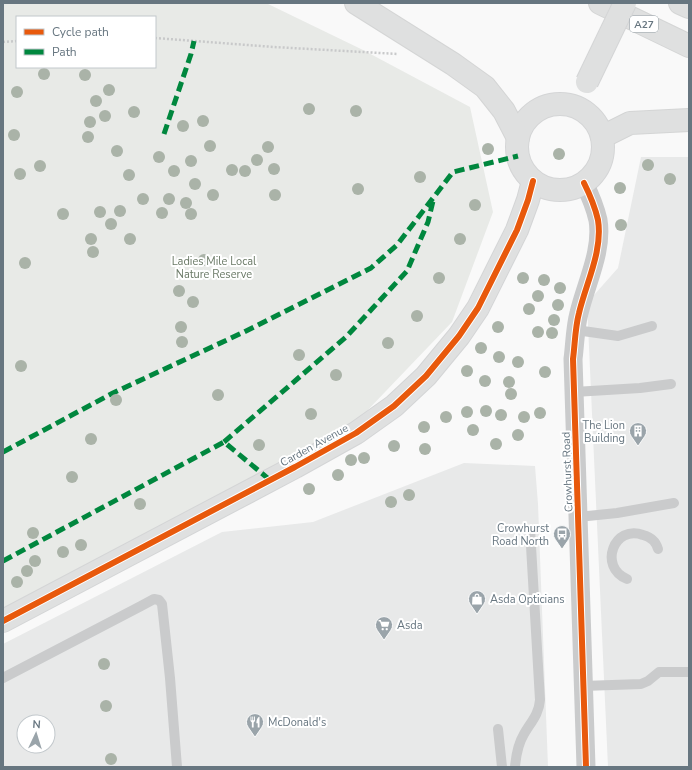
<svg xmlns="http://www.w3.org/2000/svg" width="692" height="770" viewBox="0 0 692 770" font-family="'Nunito Sans',sans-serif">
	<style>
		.built { fill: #e8e9e9; fill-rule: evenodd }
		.green { fill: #e8eae7; fill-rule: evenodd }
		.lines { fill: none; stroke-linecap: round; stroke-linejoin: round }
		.secondary-casing { stroke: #d4d5d6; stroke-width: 24 }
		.highway-casing { stroke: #d4d5d5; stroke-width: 24 }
		.path { stroke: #c8c9ca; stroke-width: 2.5; stroke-dasharray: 2 2; stroke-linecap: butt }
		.lane { stroke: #cacbcc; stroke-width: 10 }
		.street { stroke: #cacbcc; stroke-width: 19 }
		.secondary { stroke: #dfe0e0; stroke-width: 22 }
		.highway { stroke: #dfe0e0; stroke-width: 22 }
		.secondary-bridge-casing { stroke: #d4d5d6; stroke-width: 24; stroke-linecap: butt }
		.secondary-bridge { stroke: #dfe0e0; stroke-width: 22 }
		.quiet { stroke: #00873e; stroke-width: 5; stroke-dasharray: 10 5; stroke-linecap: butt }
		.cycleway-casing { stroke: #fff; stroke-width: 8 }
		.cycleway { stroke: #e8590c; stroke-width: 6 }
		.tree { fill: #aab3a8 }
		.labels { text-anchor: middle; stroke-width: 4; stroke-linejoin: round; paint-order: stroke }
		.shield { fill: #fff; stroke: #959fa6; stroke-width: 1 }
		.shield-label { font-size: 10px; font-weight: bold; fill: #677680 }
		.park-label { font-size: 11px; fill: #6a7966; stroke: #fff }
		.poi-label { font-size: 11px; fill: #677680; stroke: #fff; text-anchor: start }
		.street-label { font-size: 11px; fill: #677680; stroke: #fff }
	</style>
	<rect width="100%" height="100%" fill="#f9f9f9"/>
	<g class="built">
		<path d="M641 157H689V767H608L587 303 618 268Z"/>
		<path d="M464 463 535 466 538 504 548 767H3V644L222 532 313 522ZM24 722H48V746H24Z"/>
	</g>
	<path class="green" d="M3 3H266L363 50 470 107 493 212 452 322 341 438 3 609ZM17 17H155V67H17Z"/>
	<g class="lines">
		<g class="secondary-casing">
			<g id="secondary">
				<circle cx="560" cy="147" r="43"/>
				<path d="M3 621 295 467 356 433 394 406 426 376 459 336 478 308 517 230 528 200 533 181"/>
			</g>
		</g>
		<g class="highway-casing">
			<g id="highway">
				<path d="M356 3 453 64 485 87 504 111 518 138"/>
				<path d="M600 3 689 46"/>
				<path d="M680 3 689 7"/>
				<path d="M602 137 630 123 689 120"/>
			</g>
		</g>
		<g class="path">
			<path d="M155 38 274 47 398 54"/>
			<path d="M3 42 17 41"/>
		</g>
		<g class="lane">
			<path d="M576 330 618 336 652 326"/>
			<path d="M574 392 640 388 671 384"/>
			<path d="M578 517 617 513 674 503"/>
			<path d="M627 579C598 567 614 524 643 535 651 537 656 542 658 549"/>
			<path d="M3 678 141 606 154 599 159 600 162 604 170 678 177 767"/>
			<path d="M583 686 641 684 648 681 659 672H689"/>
			<path d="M498 729 502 767"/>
			<path d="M515 767C516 755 518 744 524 734 531 722 539 714 540 700L530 529"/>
		</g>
		<path class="street" d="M584 183C590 195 595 207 598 220 603 251 586 283 579 313 575 328 575 344 573 359L586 767"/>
		<use href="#secondary" class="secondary"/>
		<use href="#highway" class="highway"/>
		<g class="secondary-bridge-casing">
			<path id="secondary-bridge" d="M587 82 625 3"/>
		</g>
		<use href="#secondary-bridge" class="secondary-bridge"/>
		<g class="quiet">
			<path d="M164 134 191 54 194 41"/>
			<path d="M224 442 346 337 407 271 428 222 433 201"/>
			<path d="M3 452 113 393 244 332 371 268 397 245 453 172 518 156"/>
			<path d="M3 561 224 442 270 480"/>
		</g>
		<g class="cycleway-casing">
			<g id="cycleway">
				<path d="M584 183C590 195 595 207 598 220 603 251 586 283 579 313 575 328 575 344 573 359L586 767"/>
				<path d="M3 621 295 467 356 433 394 406 426 376 459 336 478 308 517 230 528 200 533 181"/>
			</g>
		</g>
		<use href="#cycleway" class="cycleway"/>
	</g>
	<g class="tree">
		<circle cx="44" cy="74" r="6"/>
		<circle cx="85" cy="75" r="6"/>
		<circle cx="109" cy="90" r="6"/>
		<circle cx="17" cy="92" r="6"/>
		<circle cx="96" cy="101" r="6"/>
		<circle cx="309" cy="109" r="6"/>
		<circle cx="356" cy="111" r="6"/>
		<circle cx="134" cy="112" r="6"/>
		<circle cx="105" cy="116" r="6"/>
		<circle cx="203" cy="121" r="6"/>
		<circle cx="90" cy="122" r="6"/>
		<circle cx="183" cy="126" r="6"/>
		<circle cx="14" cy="135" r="6"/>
		<circle cx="88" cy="137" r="6"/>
		<circle cx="210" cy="146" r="6"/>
		<circle cx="268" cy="147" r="6"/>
		<circle cx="488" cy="149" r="6"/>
		<circle cx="117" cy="151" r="6"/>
		<circle cx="559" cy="154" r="6"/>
		<circle cx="159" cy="157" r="6"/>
		<circle cx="257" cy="160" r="6"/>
		<circle cx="191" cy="161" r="6"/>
		<circle cx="648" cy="165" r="6"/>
		<circle cx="40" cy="166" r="6"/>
		<circle cx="274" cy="169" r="6"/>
		<circle cx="232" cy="170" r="6"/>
		<circle cx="174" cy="171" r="6"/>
		<circle cx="245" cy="171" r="6"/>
		<circle cx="20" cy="174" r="6"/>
		<circle cx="129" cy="175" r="6"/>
		<circle cx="420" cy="177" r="6"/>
		<circle cx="670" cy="179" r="6"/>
		<circle cx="195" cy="184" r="6"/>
		<circle cx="620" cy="188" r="6"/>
		<circle cx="358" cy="189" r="6"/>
		<circle cx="213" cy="195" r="6"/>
		<circle cx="275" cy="195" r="6"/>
		<circle cx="143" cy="199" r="6"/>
		<circle cx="169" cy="199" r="6"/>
		<circle cx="186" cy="203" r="6"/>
		<circle cx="475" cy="205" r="6"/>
		<circle cx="120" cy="211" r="6"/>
		<circle cx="100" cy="212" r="6"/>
		<circle cx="162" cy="213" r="6"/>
		<circle cx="63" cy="214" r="6"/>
		<circle cx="191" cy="214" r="6"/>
		<circle cx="111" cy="224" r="6"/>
		<circle cx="621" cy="225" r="6"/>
		<circle cx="91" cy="239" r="6"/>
		<circle cx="130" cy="239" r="6"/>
		<circle cx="460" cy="239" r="6"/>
		<circle cx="93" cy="252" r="6"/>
		<circle cx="204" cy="260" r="6"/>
		<circle cx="25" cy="263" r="6"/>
		<circle cx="439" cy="278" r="6"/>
		<circle cx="523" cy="278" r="6"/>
		<circle cx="544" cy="280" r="6"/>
		<circle cx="560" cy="288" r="6"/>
		<circle cx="179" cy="291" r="6"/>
		<circle cx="538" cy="296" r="6"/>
		<circle cx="193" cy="302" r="6"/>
		<circle cx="558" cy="305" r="6"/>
		<circle cx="529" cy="309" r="6"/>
		<circle cx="417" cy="316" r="6"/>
		<circle cx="554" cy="320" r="6"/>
		<circle cx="181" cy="327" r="6"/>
		<circle cx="498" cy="327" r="6"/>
		<circle cx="538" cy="332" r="6"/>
		<circle cx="552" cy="333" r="6"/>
		<circle cx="182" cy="342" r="6"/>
		<circle cx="388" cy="343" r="6"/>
		<circle cx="481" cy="348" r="6"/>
		<circle cx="299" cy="355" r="6"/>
		<circle cx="499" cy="357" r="6"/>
		<circle cx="518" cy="362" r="6"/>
		<circle cx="21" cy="366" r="6"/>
		<circle cx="467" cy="371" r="6"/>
		<circle cx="545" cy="372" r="6"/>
		<circle cx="336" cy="375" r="6"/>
		<circle cx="485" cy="381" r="6"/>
		<circle cx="509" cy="382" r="6"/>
		<circle cx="511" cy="394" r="6"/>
		<circle cx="218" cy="395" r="6"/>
		<circle cx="116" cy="400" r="6"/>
		<circle cx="486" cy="411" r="6"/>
		<circle cx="467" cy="412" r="6"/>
		<circle cx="540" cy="413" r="6"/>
		<circle cx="311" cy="414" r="6"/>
		<circle cx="501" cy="415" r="6"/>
		<circle cx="446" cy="417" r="6"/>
		<circle cx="524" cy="417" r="6"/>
		<circle cx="424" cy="427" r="6"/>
		<circle cx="473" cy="430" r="6"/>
		<circle cx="518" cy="435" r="6"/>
		<circle cx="91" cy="439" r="6"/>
		<circle cx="496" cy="444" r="6"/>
		<circle cx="259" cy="445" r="6"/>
		<circle cx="394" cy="446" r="6"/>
		<circle cx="425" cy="449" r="6"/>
		<circle cx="364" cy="458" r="6"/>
		<circle cx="351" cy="460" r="6"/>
		<circle cx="338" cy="475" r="6"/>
		<circle cx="72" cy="477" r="6"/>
		<circle cx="309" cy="489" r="6"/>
		<circle cx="409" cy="495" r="6"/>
		<circle cx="391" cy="502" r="6"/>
		<circle cx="140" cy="504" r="6"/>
		<circle cx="33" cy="533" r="6"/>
		<circle cx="81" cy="545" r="6"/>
		<circle cx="63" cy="552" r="6"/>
		<circle cx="35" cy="561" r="6"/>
		<circle cx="27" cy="571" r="6"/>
		<circle cx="17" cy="582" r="6"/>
		<circle cx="104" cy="664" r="6"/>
		<circle cx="106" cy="706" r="6"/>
		<circle cx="111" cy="759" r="6"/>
	</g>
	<defs>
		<g id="building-pin" transform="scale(0.9)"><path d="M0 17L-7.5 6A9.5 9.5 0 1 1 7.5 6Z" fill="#9aa4aa" stroke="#fff"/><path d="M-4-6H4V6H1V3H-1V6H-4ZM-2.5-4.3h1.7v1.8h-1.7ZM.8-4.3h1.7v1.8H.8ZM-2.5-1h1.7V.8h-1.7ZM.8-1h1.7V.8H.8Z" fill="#fff"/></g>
		<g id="bus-pin" transform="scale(0.9)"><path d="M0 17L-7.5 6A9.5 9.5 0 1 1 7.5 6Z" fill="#9aa4aa" stroke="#fff"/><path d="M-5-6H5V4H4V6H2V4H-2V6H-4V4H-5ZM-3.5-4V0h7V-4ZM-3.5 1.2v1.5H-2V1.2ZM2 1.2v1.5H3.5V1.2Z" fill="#fff"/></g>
		<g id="shop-pin" transform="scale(0.9)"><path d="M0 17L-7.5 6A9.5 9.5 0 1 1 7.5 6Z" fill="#9aa4aa" stroke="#fff"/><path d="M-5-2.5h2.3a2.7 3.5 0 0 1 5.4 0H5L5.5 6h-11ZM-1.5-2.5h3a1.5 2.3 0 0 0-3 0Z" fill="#fff"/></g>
		<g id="supermarket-pin" transform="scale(0.9)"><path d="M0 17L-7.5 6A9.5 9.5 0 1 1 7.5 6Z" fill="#9aa4aa" stroke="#fff"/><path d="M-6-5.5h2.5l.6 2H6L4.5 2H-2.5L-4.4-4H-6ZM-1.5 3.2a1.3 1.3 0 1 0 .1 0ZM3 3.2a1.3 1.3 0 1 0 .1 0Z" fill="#fff"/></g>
		<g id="restaurant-pin" transform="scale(0.9)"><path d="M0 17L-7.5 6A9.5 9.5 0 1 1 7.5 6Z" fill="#9aa4aa" stroke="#fff"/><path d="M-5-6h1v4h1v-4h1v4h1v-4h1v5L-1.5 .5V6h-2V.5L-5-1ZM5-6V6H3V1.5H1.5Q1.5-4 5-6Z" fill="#fff"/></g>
	</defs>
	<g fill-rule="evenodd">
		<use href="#building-pin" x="638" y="431"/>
		<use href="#bus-pin" x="562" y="534"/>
		<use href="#shop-pin" x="477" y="599"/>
		<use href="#supermarket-pin" x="384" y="625"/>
		<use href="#restaurant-pin" x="255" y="722"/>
	</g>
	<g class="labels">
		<rect class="shield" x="630" y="16" width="28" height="16" rx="3"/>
		<g class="shield-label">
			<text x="644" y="28">A27</text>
		</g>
		<g class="park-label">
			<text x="214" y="265">Ladies Mile Local<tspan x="214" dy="13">Nature Reserve</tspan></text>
		</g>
		<g class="poi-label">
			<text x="625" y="429" text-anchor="end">The Lion<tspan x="625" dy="13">Building</tspan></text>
			<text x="549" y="532" text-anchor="end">Crowhurst<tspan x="549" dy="13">Road North</tspan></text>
			<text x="490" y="603">Asda Opticians</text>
			<text x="397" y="629">Asda</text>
			<text x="268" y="726">McDonald's</text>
		</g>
		<g class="street-label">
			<text transform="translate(314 445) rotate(-29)" y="4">Carden Avenue</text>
			<text transform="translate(567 472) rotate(-92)" y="4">Crowhurst Road</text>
		</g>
	</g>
	<rect width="692" height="770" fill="none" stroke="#677680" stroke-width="8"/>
	<rect x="16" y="16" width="140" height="52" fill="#ffffff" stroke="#c2c8cc"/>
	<rect x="24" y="29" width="20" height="6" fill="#e8590c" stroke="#c2c8cc"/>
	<text x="52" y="36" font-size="12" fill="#677680">Cycle path</text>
	<rect x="24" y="49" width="20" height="6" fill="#00873e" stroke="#c2c8cc"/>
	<text x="52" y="56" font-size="12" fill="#677680">Path</text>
	<g transform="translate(36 734) rotate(4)"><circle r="19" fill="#ffffff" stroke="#c2c8cc"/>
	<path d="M0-3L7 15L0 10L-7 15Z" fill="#9aa4aa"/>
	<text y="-6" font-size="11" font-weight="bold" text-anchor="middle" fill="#677680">N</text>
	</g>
</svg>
